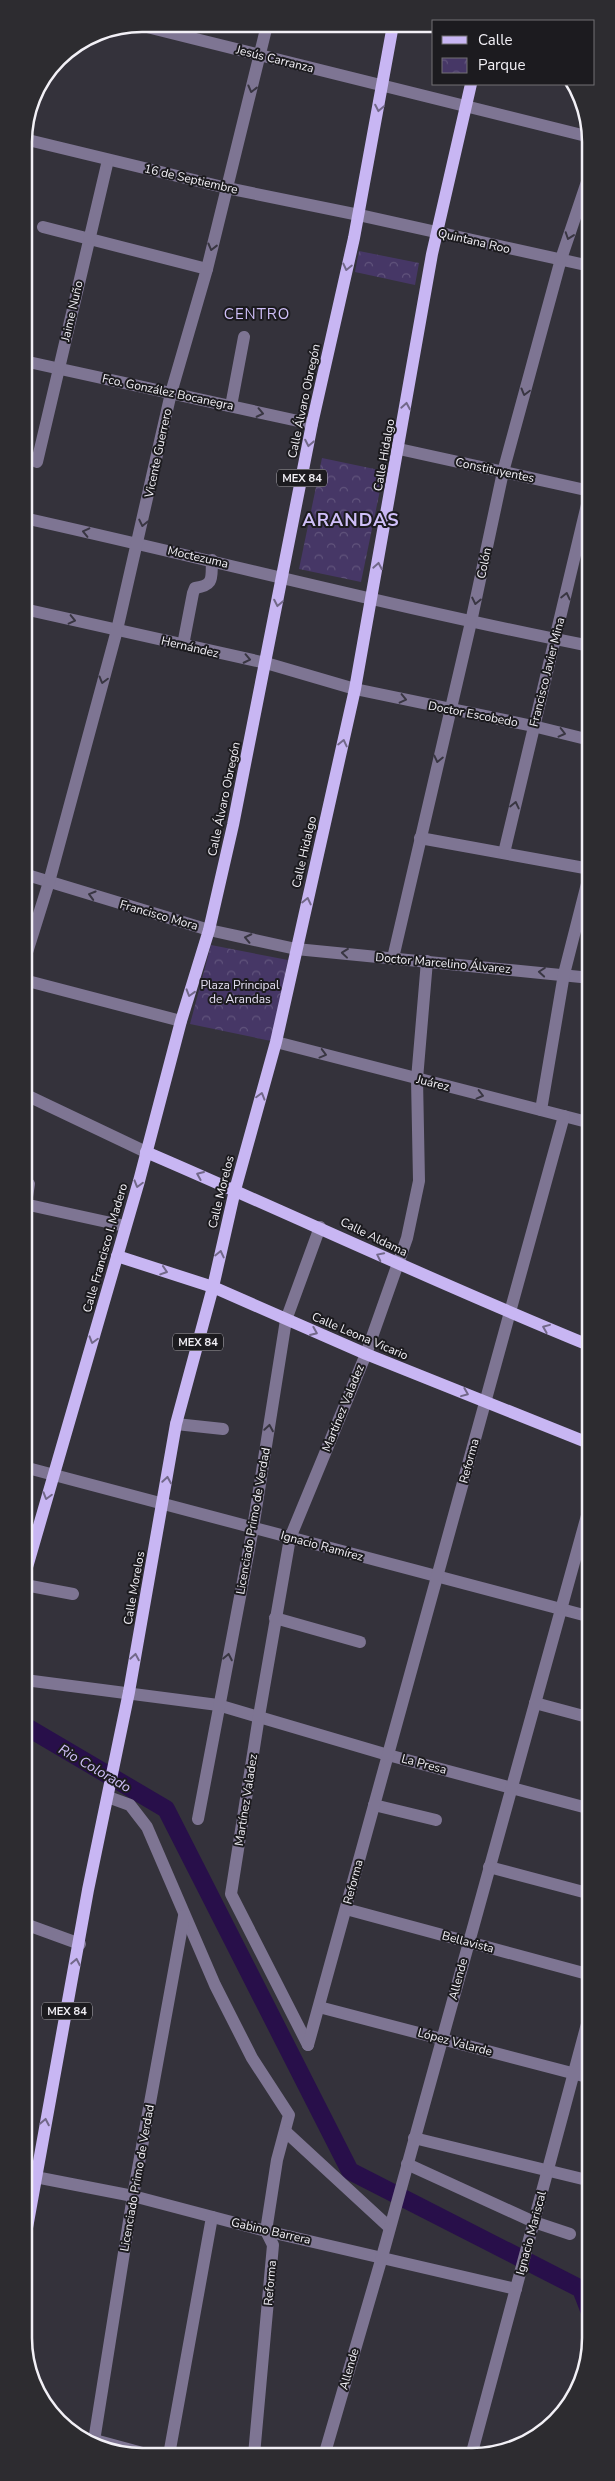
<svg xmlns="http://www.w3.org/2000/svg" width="615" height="2481" viewBox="0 0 615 2481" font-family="'Nunito Sans',sans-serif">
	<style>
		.park { fill: url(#park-crowns) }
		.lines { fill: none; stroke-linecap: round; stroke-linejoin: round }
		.river { stroke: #280f4a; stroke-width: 18 }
		.minor { stroke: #7e7593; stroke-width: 12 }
		.major { stroke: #c8b6f3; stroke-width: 12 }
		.oneway { stroke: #393642 }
		.oneway2 { stroke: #726889 }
		.labels { text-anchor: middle; stroke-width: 4; stroke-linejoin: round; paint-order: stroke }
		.shield { fill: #1c1b1f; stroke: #b2b0b6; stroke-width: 1 }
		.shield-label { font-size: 11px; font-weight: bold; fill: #f2f0f6 }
		.street-label { font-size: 12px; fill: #f2f0f6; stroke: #1c1b1f }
		.park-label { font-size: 12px; fill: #e4dff2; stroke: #1c1b1f }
		.water-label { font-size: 14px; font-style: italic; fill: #cfbff7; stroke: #1c1b1f }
		.quarter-label { font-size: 15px; letter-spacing: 1px; fill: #d0c0f9; stroke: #1c1b1f }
		.district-label { font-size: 18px; font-weight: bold; letter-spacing: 1px; fill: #d0c0f9; stroke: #1c1b1f }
		.rim { fill: none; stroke: #f2f0f6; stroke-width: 2.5 }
	</style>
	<defs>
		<pattern id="park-crowns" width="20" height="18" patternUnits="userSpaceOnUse" patternTransform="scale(1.25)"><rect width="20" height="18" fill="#463766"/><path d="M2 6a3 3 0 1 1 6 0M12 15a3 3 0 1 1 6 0" fill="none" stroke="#61547c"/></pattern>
	</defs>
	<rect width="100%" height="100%" fill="#34323b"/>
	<g class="park">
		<path d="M359 251 419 263 415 285 355 272Z"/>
		<path d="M322 458 384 471 361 582 299 569Z"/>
		<path d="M211 945 288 960 271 1041 190 1024Z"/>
	</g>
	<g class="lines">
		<path class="river" d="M25 1726 166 1809 350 2171 581 2289 591 2315"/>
		<g class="minor">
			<path d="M139 25 590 137"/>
			<path d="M24 139 227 188 359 215 590 266"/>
			<path d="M43 227 207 269"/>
			<path d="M24 361 312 424"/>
			<path d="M231 406 244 337"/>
			<path d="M399 449 590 491"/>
			<path d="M37 462 108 160"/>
			<path d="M24 518C213 560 401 609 590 646"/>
			<path d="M24 609 266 663 355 689 533 726 590 740"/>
			<path d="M183 645 193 593 195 588C215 585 211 578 212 560"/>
			<path d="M420 838 590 869"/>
			<path d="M504 853 590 492"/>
			<path d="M24 874 209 930 296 949 591 978"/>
			<path d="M393 958 471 622 503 472 561 259 590 173"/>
			<path d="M24 962 49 882 117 630 171 393 207 269 267 25"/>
			<path d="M24 980 181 1021"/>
			<path d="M276 1042 591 1123"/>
			<path d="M24 1094 146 1152"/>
			<path d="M541 1110 564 974 590 872"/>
			<path d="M24 1183 29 1184 26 1203 29 1205 125 1226"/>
			<path d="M176 1424 223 1429"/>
			<path d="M24 1467 591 1617"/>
			<path d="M25 1585 73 1594"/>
			<path d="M275 1618 360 1642"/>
			<path d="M25 1680 218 1705 388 1755 591 1809"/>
			<path d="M535 1703 591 1718"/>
			<path d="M108 1797 130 1805 147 1827 215 1985 252 2058 289 2115 277 2160 266 2231 273 2245 254 2455"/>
			<path d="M374 1805 436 1820"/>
			<path d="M198 1819 253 1528 286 1320 320 1227"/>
			<path d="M489 1867 591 1894"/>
			<path d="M346 1909 591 1975"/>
			<path d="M25 1924 80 1944"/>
			<path d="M319 2007 591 2078"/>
			<path d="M308 2045 231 1894 259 1716 290 1538 366 1354 407 1238 419 1181 417 1079 427 961"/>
			<path d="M308 2045 564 1116"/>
			<path d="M286 2132 389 2227"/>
			<path d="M414 2138 591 2181"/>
			<path d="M407 2164 534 2222 570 2234"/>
			<path d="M25 2175 133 2196 266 2231 516 2289"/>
			<path d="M91 2439 150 2455"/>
			<path d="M94 2441 133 2196 184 1916"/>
			<path d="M169 2455 212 2217"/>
			<path d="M324 2456 382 2257 591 1501"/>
			<path d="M471 2456 591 2009"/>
		</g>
		<g class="major">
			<path d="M146 1152C295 1216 441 1285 591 1346"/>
			<path d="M117 1256 213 1287 366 1354 591 1444"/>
			<path d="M25 1574 139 1181 181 1021 209 930 233 825 312 424 354 238 393 25"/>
			<path d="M25 2239 88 1890 129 1692 176 1424 213 1287 235 1190 276 1042 355 689 432 254 471 84"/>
		</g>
	</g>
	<defs><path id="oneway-chevron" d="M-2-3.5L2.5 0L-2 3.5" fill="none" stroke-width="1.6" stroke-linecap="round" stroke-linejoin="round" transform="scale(1.25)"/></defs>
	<g class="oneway">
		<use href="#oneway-chevron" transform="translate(252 89) rotate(104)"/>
		<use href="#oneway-chevron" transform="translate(569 236) rotate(109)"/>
		<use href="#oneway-chevron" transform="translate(212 247) rotate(104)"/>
		<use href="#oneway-chevron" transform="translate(525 392) rotate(105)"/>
		<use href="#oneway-chevron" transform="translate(260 413) rotate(12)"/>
		<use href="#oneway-chevron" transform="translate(143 523) rotate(102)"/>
		<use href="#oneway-chevron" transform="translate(86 532) rotate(-167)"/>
		<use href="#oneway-chevron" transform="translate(566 596) rotate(-77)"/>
		<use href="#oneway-chevron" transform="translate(476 601) rotate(102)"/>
		<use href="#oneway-chevron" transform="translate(72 620) rotate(13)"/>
		<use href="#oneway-chevron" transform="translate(247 659) rotate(12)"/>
		<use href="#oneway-chevron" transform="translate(103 680) rotate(105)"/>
		<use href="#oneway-chevron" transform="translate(403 699) rotate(13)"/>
		<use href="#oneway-chevron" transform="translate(562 733) rotate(14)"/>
		<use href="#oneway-chevron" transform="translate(438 759) rotate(103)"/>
		<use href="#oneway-chevron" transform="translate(515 805) rotate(-77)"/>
		<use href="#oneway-chevron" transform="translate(92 895) rotate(-164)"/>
		<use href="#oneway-chevron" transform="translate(248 938) rotate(-168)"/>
		<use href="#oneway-chevron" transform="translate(345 953) rotate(-174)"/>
		<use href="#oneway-chevron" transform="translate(542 972) rotate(-175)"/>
		<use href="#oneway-chevron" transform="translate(323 1054) rotate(15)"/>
		<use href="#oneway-chevron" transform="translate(480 1095) rotate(14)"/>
		<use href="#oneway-chevron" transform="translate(269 1428) rotate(-81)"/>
		<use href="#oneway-chevron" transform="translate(228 1657) rotate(-79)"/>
	</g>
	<g class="oneway2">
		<use href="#oneway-chevron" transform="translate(379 108) rotate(101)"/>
		<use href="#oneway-chevron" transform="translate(347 267) rotate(103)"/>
		<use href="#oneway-chevron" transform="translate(406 406) rotate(-80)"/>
		<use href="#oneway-chevron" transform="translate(309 443) rotate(101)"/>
		<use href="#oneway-chevron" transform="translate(378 566) rotate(-80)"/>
		<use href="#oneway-chevron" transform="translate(278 603) rotate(101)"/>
		<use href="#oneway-chevron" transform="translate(343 743) rotate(-77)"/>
		<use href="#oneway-chevron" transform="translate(307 901) rotate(-77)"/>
		<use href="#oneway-chevron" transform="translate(190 993) rotate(107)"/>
		<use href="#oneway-chevron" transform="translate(261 1096) rotate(-74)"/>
		<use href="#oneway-chevron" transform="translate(200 1175) rotate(-157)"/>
		<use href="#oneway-chevron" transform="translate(138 1184) rotate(106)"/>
		<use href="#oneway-chevron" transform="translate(220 1254) rotate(-77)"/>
		<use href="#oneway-chevron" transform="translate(380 1256) rotate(-154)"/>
		<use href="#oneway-chevron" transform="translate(164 1271) rotate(18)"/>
		<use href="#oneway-chevron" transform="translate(546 1328) rotate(-158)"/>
		<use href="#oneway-chevron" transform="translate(314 1332) rotate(23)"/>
		<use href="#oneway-chevron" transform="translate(93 1340) rotate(106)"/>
		<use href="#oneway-chevron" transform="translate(465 1393) rotate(22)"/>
		<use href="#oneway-chevron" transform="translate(167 1480) rotate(-81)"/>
		<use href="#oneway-chevron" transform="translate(47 1496) rotate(106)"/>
		<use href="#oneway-chevron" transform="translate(135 1657) rotate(-80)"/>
		<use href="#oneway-chevron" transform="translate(76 1962) rotate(-79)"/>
		<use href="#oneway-chevron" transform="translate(45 2122) rotate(-79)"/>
	</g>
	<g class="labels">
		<g class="shield">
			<rect x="277" y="469.5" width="50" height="17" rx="4"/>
			<rect x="173" y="1333.5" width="50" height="17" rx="4"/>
			<rect x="42" y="2002.5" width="50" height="17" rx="4"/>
		</g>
		<g class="shield-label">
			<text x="302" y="482">MEX 84</text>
			<text x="198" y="1346">MEX 84</text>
			<text x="67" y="2015">MEX 84</text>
		</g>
		<g class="street-label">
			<text transform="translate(275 59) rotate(14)" y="4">Jesús Carranza</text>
			<text transform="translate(191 179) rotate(13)" y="4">16 de Septiembre</text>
			<text transform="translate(474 241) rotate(13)" y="4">Quintana Roo</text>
			<text transform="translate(72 311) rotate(-77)" y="4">Jaime Nuño</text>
			<text transform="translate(168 392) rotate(12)" y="4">Fco. González Bocanegra</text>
			<text transform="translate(304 401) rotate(-78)" y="4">Calle Álvaro Obregón</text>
			<text transform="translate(158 453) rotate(-78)" y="4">Vicente Guerrero</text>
			<text transform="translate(384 455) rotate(-80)" y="4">Calle Hidalgo</text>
			<text transform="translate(495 470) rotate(12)" y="4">Constituyentes</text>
			<text transform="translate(198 557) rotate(13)" y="4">Moctezuma</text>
			<text transform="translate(484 563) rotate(-78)" y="4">Colón</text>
			<text transform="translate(190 647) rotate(13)" y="4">Hernández</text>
			<text transform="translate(547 672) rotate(-76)" y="4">Francisco Javier Mina</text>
			<text transform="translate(473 714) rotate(11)" y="4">Doctor Escobedo</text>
			<text transform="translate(224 799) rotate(-78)" y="4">Calle Álvaro Obregón</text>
			<text transform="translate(304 852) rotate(-77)" y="4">Calle Hidalgo</text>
			<text transform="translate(159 915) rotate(16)" y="4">Francisco Mora</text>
			<text transform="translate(443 963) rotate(5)" y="4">Doctor Marcelino Álvarez</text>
			<text transform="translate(433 1083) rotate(14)" y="4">Juárez</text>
			<text transform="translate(221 1192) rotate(-76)" y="4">Calle Morelos</text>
			<text transform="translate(374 1237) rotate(26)" y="4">Calle Aldama</text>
			<text transform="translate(105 1248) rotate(-74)" y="4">Calle Francisco I. Madero</text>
			<text transform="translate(360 1336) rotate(23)" y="4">Calle Leona Vicario</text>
			<text transform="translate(343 1408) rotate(-68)" y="4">Martínez Valadez</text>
			<text transform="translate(469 1461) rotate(-75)" y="4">Reforma</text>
			<text transform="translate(253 1521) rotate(-80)" y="4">Licenciado Primo de Verdad</text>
			<text transform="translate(322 1546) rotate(15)" y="4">Ignacio Ramírez</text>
			<text transform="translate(134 1588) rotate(-80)" y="4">Calle Morelos</text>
			<text transform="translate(424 1764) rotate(15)" y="4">La Presa</text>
			<text transform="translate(246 1800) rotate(-81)" y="4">Martínez Valadez</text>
			<text transform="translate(353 1882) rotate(-75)" y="4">Reforma</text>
			<text transform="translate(468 1942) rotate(15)" y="4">Bellavista</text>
			<text transform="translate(458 1979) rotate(-75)" y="4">Allende</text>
			<text transform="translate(455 2042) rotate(15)" y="4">López Valarde</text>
			<text transform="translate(137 2178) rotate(-80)" y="4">Licenciado Primo de Verdad</text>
			<text transform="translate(271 2231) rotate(13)" y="4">Gabino Barrera</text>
			<text transform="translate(531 2233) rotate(-75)" y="4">Ignacio Mariscal</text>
			<text transform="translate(270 2283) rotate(-85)" y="4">Reforma</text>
			<text transform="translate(349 2369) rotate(-74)" y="4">Allende</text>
		</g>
		<g class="park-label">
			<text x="240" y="989">Plaza Principal<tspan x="240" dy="14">de Arandas</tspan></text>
		</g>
		<g class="water-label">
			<text transform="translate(95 1768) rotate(30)" y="5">Rio Colorado</text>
		</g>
		<g class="quarter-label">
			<text x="257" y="319">CENTRO</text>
		</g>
		<g class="district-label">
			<text x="351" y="526">ARANDAS</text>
		</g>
	</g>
	<path d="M0 0H615V2481H0ZM142 32H472A110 110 0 0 1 582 142V2338A110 110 0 0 1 472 2448H142A110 110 0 0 1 32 2338V142A110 110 0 0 1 142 32Z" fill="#2d2c30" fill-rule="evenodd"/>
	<path class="rim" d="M142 32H472A110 110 0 0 1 582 142V2338A110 110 0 0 1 472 2448H142A110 110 0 0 1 32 2338V142A110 110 0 0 1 142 32Z"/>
	<rect x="432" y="20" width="162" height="65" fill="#1c1b1f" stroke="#727075"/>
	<rect x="442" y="36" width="25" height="8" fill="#c8b6f3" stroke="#727075"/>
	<text x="478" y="45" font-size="15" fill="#f2f0f6">Calle</text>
	<rect x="442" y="58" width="25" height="15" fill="url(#park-crowns)" stroke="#727075"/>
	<text x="478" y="70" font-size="15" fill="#f2f0f6">Parque</text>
</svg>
